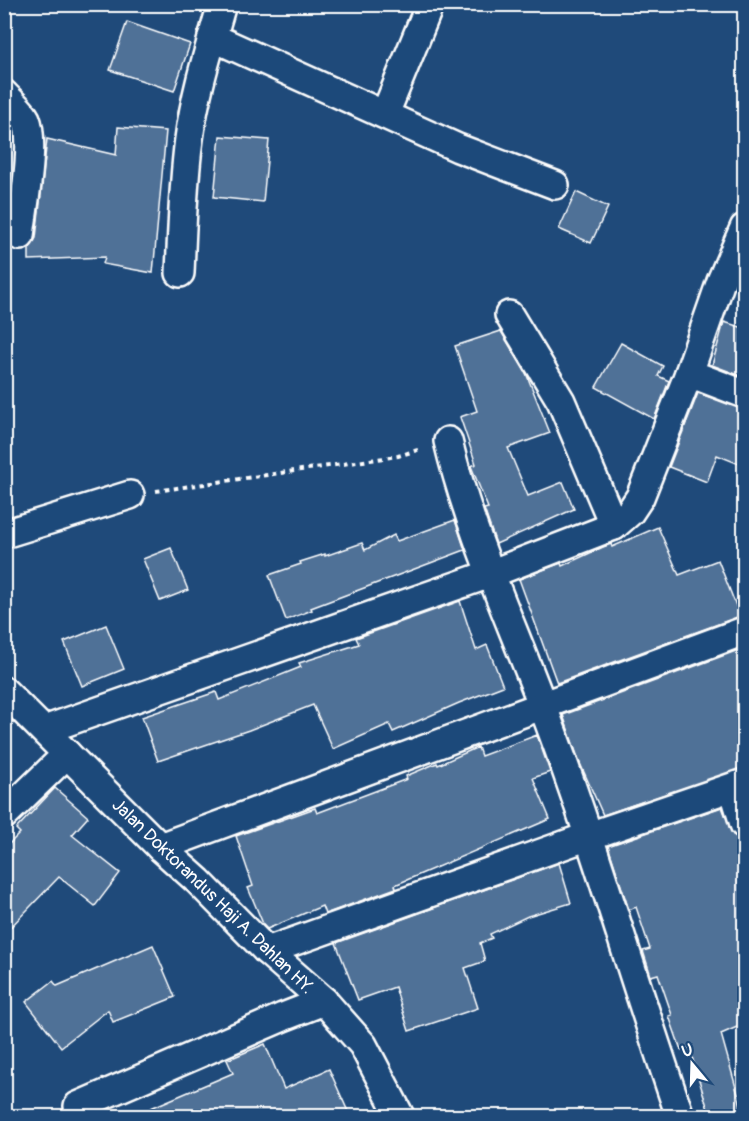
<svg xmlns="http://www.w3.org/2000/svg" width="749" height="1121" viewBox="0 0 749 1121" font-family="Pangolin,sans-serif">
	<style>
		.building { fill: #507197; stroke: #fff; stroke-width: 1.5 }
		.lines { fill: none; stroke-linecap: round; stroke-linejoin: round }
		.street-casing { stroke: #fff; stroke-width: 32 }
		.path { stroke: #fff; stroke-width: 4; stroke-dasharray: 4.5 4.5; stroke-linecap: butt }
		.street { stroke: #1f4a7a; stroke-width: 27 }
		.labels { text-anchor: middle; stroke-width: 5; stroke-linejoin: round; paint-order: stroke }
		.street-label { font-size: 18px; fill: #fff; stroke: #1f4a7a }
	</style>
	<rect width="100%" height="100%" fill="#1f4a7a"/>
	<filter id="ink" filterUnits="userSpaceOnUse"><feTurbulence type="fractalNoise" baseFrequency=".0167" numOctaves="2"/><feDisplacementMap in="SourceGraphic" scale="12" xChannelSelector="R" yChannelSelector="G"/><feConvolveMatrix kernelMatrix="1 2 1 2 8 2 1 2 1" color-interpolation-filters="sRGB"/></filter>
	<g filter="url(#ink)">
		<g class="building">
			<path d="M127 22 190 44 174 91 110 70Z"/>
			<path d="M118 127 166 131 153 273 103 264 105 257 29 260V249L36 238 47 139 116 155Z"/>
			<path d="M220 136 269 140 263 202 214 197Z"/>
			<path d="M576 192 608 207 591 243 559 229Z"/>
			<path d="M724 322 744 328V377L712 365Z"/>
			<path d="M501 331 526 373 550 433 508 448 528 496 563 482 574 509 496 544 484 509 488 508 471 466 476 464 460 417 477 411 455 346Z"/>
			<path d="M621 343 663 366 658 376 669 381 654 419 596 387Z"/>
			<path d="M698 393 744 409V466L717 455 707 482 669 467Z"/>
			<path d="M455 520 465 550 311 608 312 610 286 620 269 575 301 564 300 562 325 554V556L362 543 365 550 394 535 397 541Z"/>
			<path d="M658 527 679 575 718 560 740 616 557 683 519 579 561 563 562 566 603 547 611 544 612 547Z"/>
			<path d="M171 548 188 590 160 601 143 559Z"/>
			<path d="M460 601 476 650 487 645 503 686 459 703 393 732 389 724 333 749 313 705 249 730 158 761 142 717 216 692 219 700 301 667 299 663 359 644 356 638Z"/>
			<path d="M106 625 124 669 82 686 64 642Z"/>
			<path d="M744 648V768L603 815 579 761 563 715Z"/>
			<path d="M537 735 550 772 533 778 550 819 395 885 396 888 325 914 322 906 267 929 264 926 248 888 253 886 236 836 315 808 317 813 407 779 406 776 437 763 438 765 478 747 481 756Z"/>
			<path d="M55 788 88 817 72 835 120 873 95 906 59 877 4 934V849L20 833 16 829Z"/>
			<path d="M722 807 733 835 744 839V1024L721 1034 744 1116H710L689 1047 681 1050 669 1016 672 1015 658 974 651 976 643 951 650 949 636 907 629 910 608 846Z"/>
			<path d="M559 863 571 903 528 916 490 934 492 938 480 943 485 961 465 968 478 1008 409 1031 395 987 358 1000 336 943Z"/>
			<path d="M153 945 175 997 113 1022 108 1010 61 1047 26 1002 53 981 57 986Z"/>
			<path d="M265 1044 284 1089 329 1069 350 1116H132L233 1073 227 1060Z"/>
		</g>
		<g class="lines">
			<g class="street-casing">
				<g id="street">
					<path d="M212 37 458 148 555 185"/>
					<path d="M4 94C11 102 21 109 26 119 36 143 23 208 20 236"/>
					<path d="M385 114 430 4"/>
					<path d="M180 273C182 229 183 184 189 139 195 93 209 49 222 4"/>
					<path d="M509 315 561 401 614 526"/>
					<path d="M689 373 744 394"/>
					<path d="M448 441C470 533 510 619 543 707 594 841 633 980 680 1116"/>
					<path d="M4 534 130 495"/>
					<path d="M4 691 160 847 198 881 267 951 324 1001 363 1045 400 1116"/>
					<path d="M44 730 490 574 614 526 630 512 640 497 689 373 721 281 744 228"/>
					<path d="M733 788 744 824"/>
					<path d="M4 815 67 754"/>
					<path d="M160 847 744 631"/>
					<path d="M267 951 589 836 744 783"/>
					<path d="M78 1106 283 1017 324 1001"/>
				</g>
			</g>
			<path class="path" d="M156 491 398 456 421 449"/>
			<use href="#street" class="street"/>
		</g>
	</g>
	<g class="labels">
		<g class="street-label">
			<text transform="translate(213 896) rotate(44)" y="6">Jalan Doktorandus Haji A. Dahlan HY.</text>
		</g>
	</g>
	<rect width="749" height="1121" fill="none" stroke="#1f4a7a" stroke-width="24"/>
	<rect x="12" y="12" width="725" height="1097" fill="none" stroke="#fff" stroke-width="2" filter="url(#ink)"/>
	<g transform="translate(692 1064) rotate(341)" stroke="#1f4a7a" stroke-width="4.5" paint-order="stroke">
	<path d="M0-4.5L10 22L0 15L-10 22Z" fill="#ffffff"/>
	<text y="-9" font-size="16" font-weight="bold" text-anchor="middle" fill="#ffffff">U</text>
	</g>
</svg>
